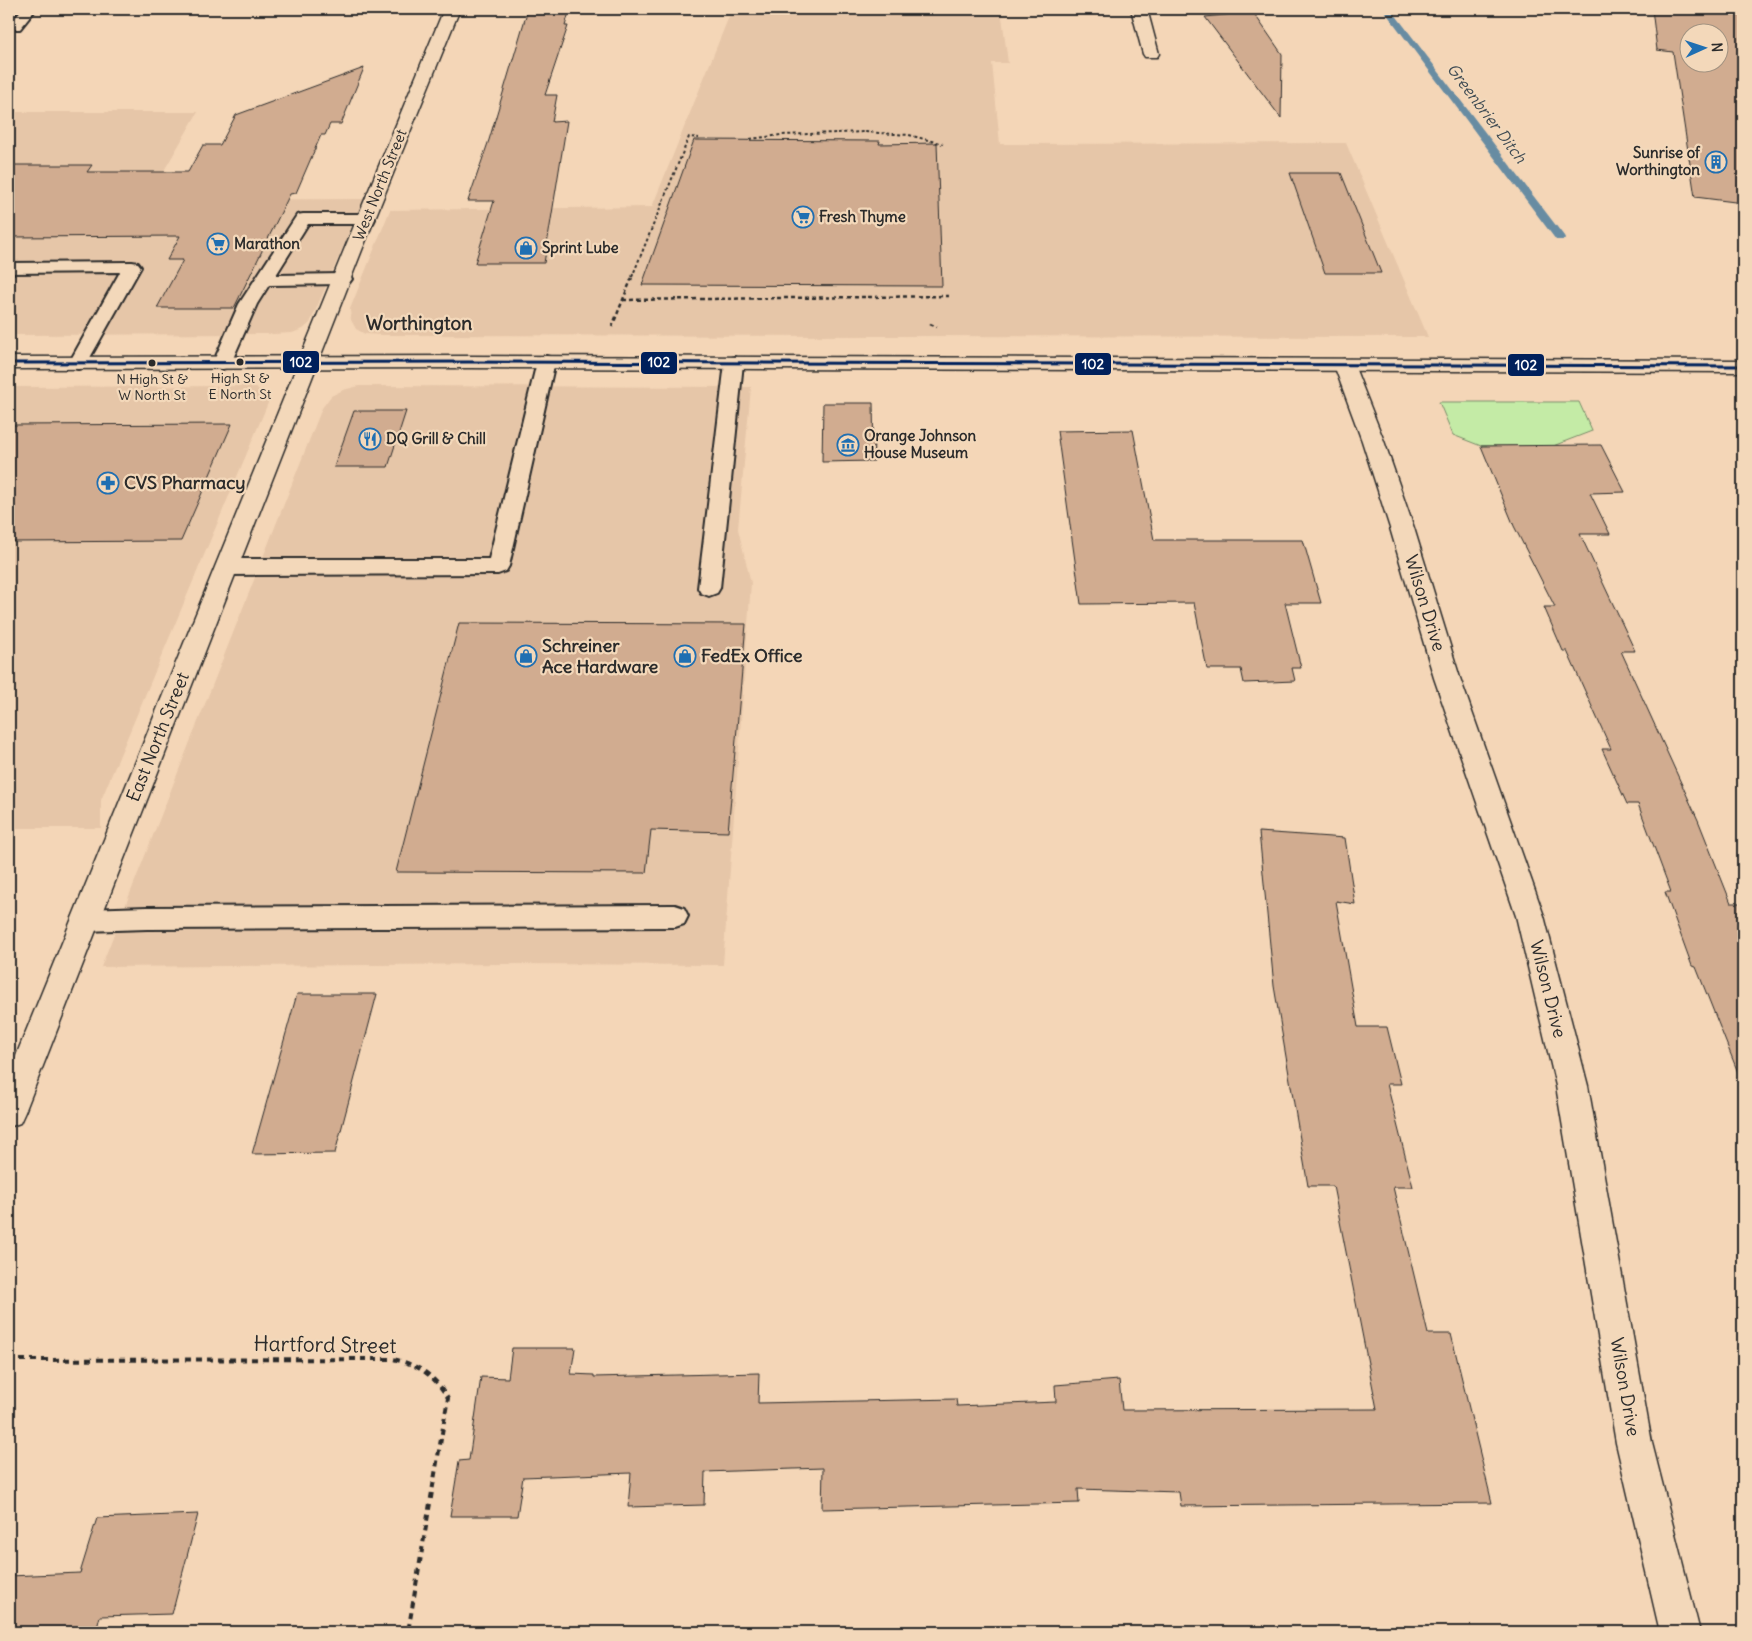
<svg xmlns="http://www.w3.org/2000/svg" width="1752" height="1641" viewBox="0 0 1752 1641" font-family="Delius,sans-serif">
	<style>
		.built { fill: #e6c6a8 }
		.green { fill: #c4eba6; stroke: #788b68 }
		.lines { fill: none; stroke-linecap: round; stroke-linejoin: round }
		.stream { fill: #688ca2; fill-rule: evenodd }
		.building { fill: #d1ac90; stroke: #2b2b2b; fill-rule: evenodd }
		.service-casing { stroke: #2b2b2b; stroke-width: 4 }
		.minor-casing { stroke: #2b2b2b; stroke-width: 3 }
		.primary-casing { stroke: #2b2b2b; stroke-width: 3 }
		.path-far2 { stroke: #2b2b2b; stroke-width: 2; stroke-dasharray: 3 2.5; stroke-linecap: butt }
		.path-far1 { stroke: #2b2b2b; stroke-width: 2.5; stroke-dasharray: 4 3; stroke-linecap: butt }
		.path { stroke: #2b2b2b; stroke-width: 4; stroke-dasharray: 6 5; stroke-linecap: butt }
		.service { fill: #f3d8ba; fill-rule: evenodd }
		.minor { fill: #f3d8ba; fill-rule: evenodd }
		.primary { fill: #f3d8ba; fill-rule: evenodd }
		.bus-1-casing { stroke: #f3d8ba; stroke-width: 6 }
		.bus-1 { stroke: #00205b; stroke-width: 3 }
		.bus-dot { fill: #2b2b2b; stroke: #f3d8ba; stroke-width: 2 }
		.labels { text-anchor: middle; stroke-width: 4.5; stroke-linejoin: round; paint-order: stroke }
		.far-bus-label { font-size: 14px; fill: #2b2b2b; stroke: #f3d8ba }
		.far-poi-label { font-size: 15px; font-weight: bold; fill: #2b2b2b; stroke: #f3d8ba; text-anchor: start }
		.far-street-label { font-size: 15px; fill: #2b2b2b; stroke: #f3d8ba }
		.far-water-label { font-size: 16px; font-style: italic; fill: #3f4b53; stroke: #f3d8ba }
		.poi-label { font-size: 18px; font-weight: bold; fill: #2b2b2b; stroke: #f3d8ba; text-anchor: start }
		.street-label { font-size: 18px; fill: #2b2b2b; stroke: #f3d8ba }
		.far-district-label { font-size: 19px; font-weight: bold; fill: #2b2b2b; stroke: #f3d8ba }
		.near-street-label { font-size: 21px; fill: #2b2b2b; stroke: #f3d8ba }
		.line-badge { stroke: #f3d8ba; stroke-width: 2 }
		.badge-label { font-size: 14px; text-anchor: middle; font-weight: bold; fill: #fff }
	</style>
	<rect width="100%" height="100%" fill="#f4d6b7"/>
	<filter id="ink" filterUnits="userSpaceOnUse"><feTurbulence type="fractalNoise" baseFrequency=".02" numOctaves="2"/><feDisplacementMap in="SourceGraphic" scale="10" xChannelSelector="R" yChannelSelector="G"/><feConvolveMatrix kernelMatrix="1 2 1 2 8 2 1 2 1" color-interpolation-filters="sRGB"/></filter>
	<g filter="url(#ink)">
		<g class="built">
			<path d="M732 9H1001L1008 63H992L1000 144 1346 143 1428 337 383 335 365 334 356 329 351 320 350 309 390 210 652 207Z"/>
			<path d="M9 112H198L147 200 364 199 310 323 303 329 292 333 273 334 9 335Z"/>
			<path d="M247 386 257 388 268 398V403L101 800V828H9V387Z"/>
			<path d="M359 386 751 387 738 529 751 583 723 965 502 964 101 967 322 408 331 396 343 390Z"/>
		</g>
		<path class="green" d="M1439 402H1579L1592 431 1553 446H1481L1453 435Z"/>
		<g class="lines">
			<path class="stream" d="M1383 9H1391L1564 236 1565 238 1564 240H1556Z"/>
		</g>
		<g class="building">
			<path d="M528 9H570L565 26H568L545 95H557L552 122 567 121 544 263H475L494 201H468L489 140Z"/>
			<path d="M1652 9H1743V203L1695 197 1673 52 1657 50ZM1690 32H1720V62H1690Z"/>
			<path d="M1253 12 1282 54 1281 118 1205 17Z"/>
			<path d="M364 68 341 124H330L325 135H321L296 193 290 194 234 308H157L183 260H167L180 236 9 237V165H92L87 172H188L203 145H220L236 115Z"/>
			<path d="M694 140 880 141 879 144 937 143 942 286 642 285Z"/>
			<path d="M1290 173H1341L1381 273H1325Z"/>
			<path d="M823 403H873L874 461 822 462Z"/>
			<path d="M354 411H406L388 467H334Z"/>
			<path d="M232 424 181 541 9 542V425Z"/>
			<path d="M1133 430 1154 540H1303L1321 603H1285L1301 668H1292L1295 681 1244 683 1241 669H1207L1194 603 1081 604 1057 431Z"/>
			<path d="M1601 445 1625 492 1590 493 1610 534H1580L1635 651H1621L1698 820 1731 903H1743V1080H1741L1696 967 1692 966 1665 892H1671L1638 804H1627L1602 749H1611L1567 651H1563L1544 607H1555L1514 526 1481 446Z"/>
			<path d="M459 623 746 624 728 832 651 830 646 873 396 872Z"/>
			<path d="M1259 832 1345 838 1355 904 1336 901 1358 1027H1387L1401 1084H1387L1413 1187H1393L1428 1334H1451L1492 1503 1181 1506 1179 1492 1078 1489 1079 1503 822 1509 823 1468 705 1472 704 1505 628 1507 631 1473 523 1477 517 1516H450L459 1461 469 1460 481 1377 508 1378 512 1348H575L571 1374 594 1375V1377L759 1373 758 1403 956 1399 957 1406 1056 1402 1055 1385 1119 1380 1122 1410 1377 1409 1333 1186H1308L1274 986Z"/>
			<path d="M297 994H377L335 1153 252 1154Z"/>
			<path d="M198 1514 172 1614 100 1616 96 1632H9V1576L80 1573 97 1518Z"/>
		</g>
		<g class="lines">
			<g class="service-casing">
				<g id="service">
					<path d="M22 9H36L20 29H10L9 25Z"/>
					<path d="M303 214H367L373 215 375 219 373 223 367 224H308L276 275 343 274 349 275 352 279 349 283 343 284 269 285 257 304 231 363 229 367 222 369 215 367 213 363 239 304 297 215Z"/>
					<path d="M132 262 138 263 141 267 87 363 85 367 78 369 71 367 69 363 120 272 9 273V263Z"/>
					<path d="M546 356 553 358 555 362 509 566 506 571 498 574 227 575 219 572 216 567 219 562 227 559H489L537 362 539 358Z"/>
					<path d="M734 357 741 359 743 363 720 588 717 593 709 596 701 593 698 588 725 363 727 359Z"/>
					<path d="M675 905 684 908 688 916 684 924 675 927 147 929 85 931 76 928 72 920 76 912 85 909 147 907Z"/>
				</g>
			</g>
			<g class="minor-casing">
				<g id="minor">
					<path d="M444 9H460L362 250 25 1112 20 1123 9 1127V1073L344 250Z"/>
					<path d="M1131 9H1147L1159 54 1157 57H1145L1143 54Z"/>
					<path d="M1344 359 1351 361 1354 365 1384 441 1414 528 1460 678 1544 916 1588 1086 1652 1443 1700 1632H1660L1616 1443 1556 1086 1516 916 1434 678 1390 528 1362 441 1334 365 1337 361Z"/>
				</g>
			</g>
			<g class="primary-casing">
				<path id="primary" d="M469 356 1743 360V372L469 368 9 369V357Z"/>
			</g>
			<g class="path-far2">
				<path d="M750 139 781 135 865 132 909 135 943 144"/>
				<path d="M632 277 689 137 699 138"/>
			</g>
			<g class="path-far1">
				<path d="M623 300 950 296"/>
				<path d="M930 324 937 327"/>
				<path d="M612 327 633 275"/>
			</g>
			<path class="path" d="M9 1360 393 1359C419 1365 434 1375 448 1398L408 1632"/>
			<use href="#service" class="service"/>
			<use href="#minor" class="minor"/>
			<use href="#primary" class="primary"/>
			<g class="bus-1-casing">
				<path id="bus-1" d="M9 363 469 362 1743 366"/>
			</g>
			<use href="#bus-1" class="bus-1"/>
		</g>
	</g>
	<defs>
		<g id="building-ring" transform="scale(1.125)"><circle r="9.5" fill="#f3d8ba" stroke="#1f6fb2" stroke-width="1.5"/><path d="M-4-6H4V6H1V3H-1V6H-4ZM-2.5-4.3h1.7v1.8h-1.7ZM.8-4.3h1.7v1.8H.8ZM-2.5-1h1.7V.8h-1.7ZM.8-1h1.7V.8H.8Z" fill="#1f6fb2"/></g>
		<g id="supermarket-ring" transform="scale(1.125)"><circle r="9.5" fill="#f3d8ba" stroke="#1f6fb2" stroke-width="1.5"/><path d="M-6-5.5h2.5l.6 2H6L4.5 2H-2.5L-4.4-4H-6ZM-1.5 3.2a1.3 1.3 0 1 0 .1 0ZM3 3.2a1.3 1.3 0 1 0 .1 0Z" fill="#1f6fb2"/></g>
		<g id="shop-ring" transform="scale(1.125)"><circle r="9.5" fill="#f3d8ba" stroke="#1f6fb2" stroke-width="1.5"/><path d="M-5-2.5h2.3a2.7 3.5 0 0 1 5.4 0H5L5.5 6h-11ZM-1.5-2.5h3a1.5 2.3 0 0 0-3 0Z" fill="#1f6fb2"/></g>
		<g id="restaurant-ring" transform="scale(1.125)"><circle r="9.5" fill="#f3d8ba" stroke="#1f6fb2" stroke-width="1.5"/><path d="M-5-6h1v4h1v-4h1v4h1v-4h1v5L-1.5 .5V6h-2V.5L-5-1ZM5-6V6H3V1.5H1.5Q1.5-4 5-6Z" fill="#1f6fb2"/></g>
		<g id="museum-ring" transform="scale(1.125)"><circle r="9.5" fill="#f3d8ba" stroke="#1f6fb2" stroke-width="1.5"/><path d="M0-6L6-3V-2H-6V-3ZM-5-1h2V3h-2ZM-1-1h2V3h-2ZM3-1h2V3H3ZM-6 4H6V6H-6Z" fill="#1f6fb2"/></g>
		<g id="pharmacy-ring" transform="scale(1.125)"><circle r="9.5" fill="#f3d8ba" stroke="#1f6fb2" stroke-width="1.5"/><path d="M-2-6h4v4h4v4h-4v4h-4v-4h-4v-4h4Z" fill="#1f6fb2"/></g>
	</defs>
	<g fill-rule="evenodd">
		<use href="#building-ring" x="1716" y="162"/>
		<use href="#supermarket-ring" x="803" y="217"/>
		<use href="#supermarket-ring" x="218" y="244"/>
		<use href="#shop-ring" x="526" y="248"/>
		<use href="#restaurant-ring" x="370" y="439"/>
		<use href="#museum-ring" x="848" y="445"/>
		<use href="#pharmacy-ring" x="108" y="483"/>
		<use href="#shop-ring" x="526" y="656"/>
		<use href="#shop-ring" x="685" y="656"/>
	</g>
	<g class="bus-dot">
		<circle cx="240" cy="362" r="4.5"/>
		<circle cx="152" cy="363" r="4.5"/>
	</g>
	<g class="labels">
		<g class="far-bus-label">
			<text x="240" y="383">High St &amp;<tspan x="240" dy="16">E North St</tspan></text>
			<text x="152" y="384">N High St &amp;<tspan x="152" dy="16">W North St</tspan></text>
		</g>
		<g class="far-poi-label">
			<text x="1700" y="158" text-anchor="end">Sunrise of<tspan x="1700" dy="17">Worthington</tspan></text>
			<text x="819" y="222">Fresh Thyme</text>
			<text x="234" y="249">Marathon</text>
			<text x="542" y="253">Sprint Lube</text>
			<text x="864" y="441">Orange Johnson<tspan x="864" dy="17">House Museum</tspan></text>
			<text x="386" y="444">DQ Grill &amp; Chill</text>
		</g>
		<g class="far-street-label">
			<text transform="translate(380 185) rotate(-68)" y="5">West North Street</text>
		</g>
		<g class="far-water-label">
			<text transform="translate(1487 113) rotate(53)" y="6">Greenbrier Ditch</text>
		</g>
		<g class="poi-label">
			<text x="124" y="489">CVS Pharmacy</text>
			<text x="542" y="652">Schreiner<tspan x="542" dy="21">Ace Hardware</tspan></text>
			<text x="701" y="662">FedEx Office</text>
		</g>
		<g class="street-label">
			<text transform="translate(1425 603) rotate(73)" y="6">Wilson Drive</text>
			<text transform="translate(158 737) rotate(-68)" y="6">East North Street</text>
			<text transform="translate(1548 989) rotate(76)" y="6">Wilson Drive</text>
			<text transform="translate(1625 1387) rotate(80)" y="6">Wilson Drive</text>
		</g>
		<g class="far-district-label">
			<text x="419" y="330">Worthington</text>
		</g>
		<g class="near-street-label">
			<text transform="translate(325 1345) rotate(1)" y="7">Hartford Street</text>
		</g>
	</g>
	<g class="line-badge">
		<rect x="282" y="350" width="38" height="24" rx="5" fill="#00205b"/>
		<rect x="640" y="351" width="38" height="24" rx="5" fill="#00205b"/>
		<rect x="1074" y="352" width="38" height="24" rx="5" fill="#00205b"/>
		<rect x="1507" y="353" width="38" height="24" rx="5" fill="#00205b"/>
	</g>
	<g class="badge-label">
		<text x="301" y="367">102</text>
		<text x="659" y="367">102</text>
		<text x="1093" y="369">102</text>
		<text x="1526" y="370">102</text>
	</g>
	<rect width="1752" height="1641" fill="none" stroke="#f3d8ba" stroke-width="30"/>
	<rect x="15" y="15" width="1722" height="1611" fill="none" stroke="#2b2b2b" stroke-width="2" filter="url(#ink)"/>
	<g transform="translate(1704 48) rotate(87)"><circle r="24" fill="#f3d8ba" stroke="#a39381"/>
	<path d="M0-4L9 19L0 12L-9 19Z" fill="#1f6fb2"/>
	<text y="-8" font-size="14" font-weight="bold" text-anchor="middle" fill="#2b2b2b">N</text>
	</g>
</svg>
